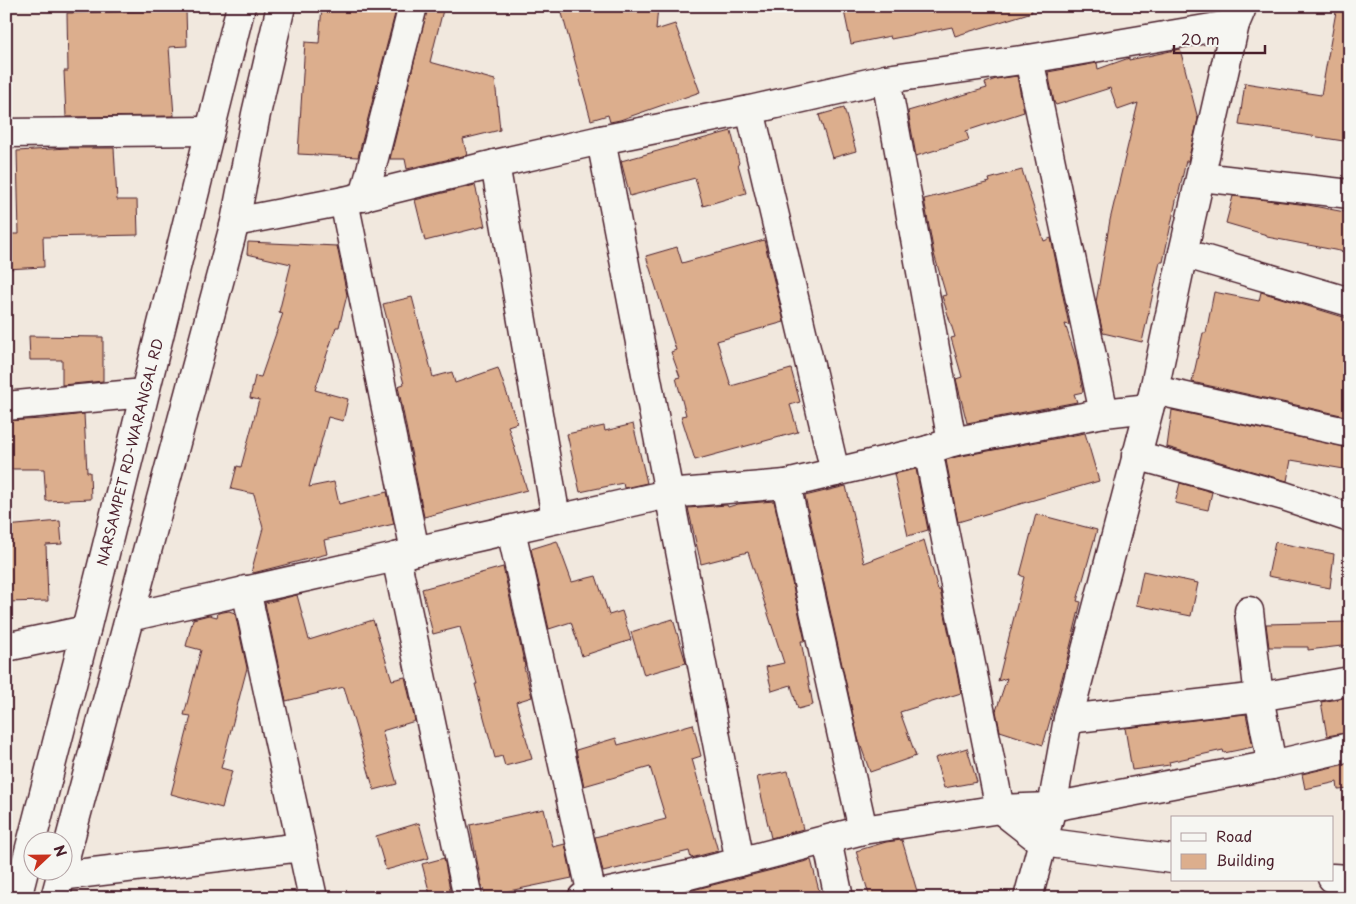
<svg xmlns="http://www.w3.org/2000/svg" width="1356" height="904" viewBox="0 0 1356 904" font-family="'Playpen Sans',sans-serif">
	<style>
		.building { fill: #dcae8d; stroke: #4a1f2b }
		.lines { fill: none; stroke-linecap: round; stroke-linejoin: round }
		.minor-casing { stroke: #4a1f2b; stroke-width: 31 }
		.secondary-casing { stroke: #4a1f2b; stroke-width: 31 }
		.minor { stroke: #f6f6f2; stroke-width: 28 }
		.secondary { stroke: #f6f6f2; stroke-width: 28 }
		.labels { text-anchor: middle; stroke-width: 4; stroke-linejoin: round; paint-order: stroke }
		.street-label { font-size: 14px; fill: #4a1f2b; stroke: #f6f6f2 }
	</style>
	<rect width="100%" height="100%" fill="#f1e8de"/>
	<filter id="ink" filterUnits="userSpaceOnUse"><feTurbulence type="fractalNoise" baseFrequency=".02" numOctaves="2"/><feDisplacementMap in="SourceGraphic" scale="10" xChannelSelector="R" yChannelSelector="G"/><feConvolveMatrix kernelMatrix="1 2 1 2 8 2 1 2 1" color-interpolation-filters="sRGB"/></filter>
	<g filter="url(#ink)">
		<g class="building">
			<path d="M322 6H397L358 157 298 154 305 42 319 43Z"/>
			<path d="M428 6H444L430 62 495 80 500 130 463 139 467 155 407 169 405 159H390Z"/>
			<path d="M560 6H658L656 30 675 24 700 92 620 120 610 122 608 115 591 120Z"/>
			<path d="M843 6H1031L1032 12 955 36 952 27 891 39 890 36 851 44Z"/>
			<path d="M1337 6H1350V142L1292 133V132L1239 125 1245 83 1321 95Z"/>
			<path d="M186 10 187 46 169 47 174 116 66 117 64 71H68L67 13Z"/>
			<path d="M1180 49 1198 119 1188 161H1186L1178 196H1177L1163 262H1160L1142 342 1103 333 1096 302 1110 220 1138 103 1118 110 1110 88 1056 105 1054 102 1048 72 1097 63 1098 69 1129 58V60Z"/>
			<path d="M1017 76 1024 112 966 131 969 140 916 156 908 111 987 88 985 83 996 79Z"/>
			<path d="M844 108 856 151 832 158 819 115Z"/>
			<path d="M731 131 739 163 738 164 746 193 703 206 695 178 630 196 621 161Z"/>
			<path d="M68 148H114L117 200H137L138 235 43 237 44 267 6 269V234H19L17 151Z"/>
			<path d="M1022 170 1044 241 1051 238 1069 325 1065 324 1077 361 1083 392 1074 394 1077 402 967 423 956 379 962 377 951 338 955 337 942 296 946 295 934 254 924 199 990 182 989 179Z"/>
			<path d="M475 185 485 226 425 241 415 200Z"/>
			<path d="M1233 196 1308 205 1350 213V253L1267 237V235L1226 223Z"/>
			<path d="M764 240 784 322 717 341 731 386 791 369 800 402 790 405 798 432 695 460 681 416 686 415 676 378 680 377 671 352 676 350 646 256 677 247 682 263Z"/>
			<path d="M248 242 337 246 347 295 339 327H336L315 390 348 399 343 421 328 417 309 487 334 482 339 504 387 492 394 524 324 540 327 554 253 573 252 569 263 528 254 494 231 489 237 466 241 467 259 400 250 398 255 376 261 377 283 313 279 312 291 264 247 254Z"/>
			<path d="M1214 292 1259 301 1261 292 1350 319V417L1192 382 1203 333H1206Z"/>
			<path d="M412 297 433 377 452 372 455 383 498 368 517 423 508 426 527 490 424 517 398 386 404 384 383 304Z"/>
			<path d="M29 336 103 337V381L62 385V360H30Z"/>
			<path d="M1172 410 1350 448V470L1291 460 1287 481 1167 447Z"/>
			<path d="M84 414 87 472H90L91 499 46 501 44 469H6V421L43 419Z"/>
			<path d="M633 424 647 483 624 488 623 483 580 492 567 434 604 426 605 431Z"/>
			<path d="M1085 433 1099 481 958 522 946 460 956 457Z"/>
			<path d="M916 469 928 530 908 536 894 474Z"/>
			<path d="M1180 483 1212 492 1208 510 1175 503Z"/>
			<path d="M846 486 864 563 924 540 938 590H940L961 693 900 712 916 756 870 772 858 738 805 496Z"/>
			<path d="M774 501 805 641H801L813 705 798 709 791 685 772 691 766 667 784 663 748 552 701 564 688 508 727 505 728 507 738 504Z"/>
			<path d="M1036 514 1097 530 1077 601 1081 602 1066 664 1043 745 1000 731 996 711 1007 678 998 681 1024 577 1020 575Z"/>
			<path d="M60 521 62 544 46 545 48 601 6 602V526Z"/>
			<path d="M557 541 572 582 596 576 609 615 622 611 631 640 582 656 571 622 549 629 531 549Z"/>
			<path d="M1275 542 1334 554 1330 588 1268 576Z"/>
			<path d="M503 567 525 666 524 667 532 697 516 702 532 759 505 766 502 756 495 758 475 684H477L460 627 433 634 422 589Z"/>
			<path d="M1143 571 1198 583 1191 616 1136 605Z"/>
			<path d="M297 595 309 640 373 620 392 680 405 677 415 721 382 731 397 784 374 790 344 687 286 701 265 603Z"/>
			<path d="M229 611 235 613 247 668 221 768 232 771 222 808 171 794 191 716 184 715 201 650 186 646 193 619 209 615 217 617 218 613Z"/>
			<path d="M673 619 686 663 644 675 631 632Z"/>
			<path d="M1350 622V645L1308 650V647H1269L1266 624Z"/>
			<path d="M1350 697V732L1327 736 1321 702Z"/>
			<path d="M1246 714 1253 747 1224 753 1223 750 1169 762 1170 765 1132 770 1125 728Z"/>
			<path d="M693 724 701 756 692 759 718 851 691 858 689 851 603 872 595 837 666 819 650 767 584 786 576 750 616 738 618 745Z"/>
			<path d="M967 748 977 782 944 788 935 758Z"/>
			<path d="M1350 763V789L1338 790 1337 782 1305 789 1302 774Z"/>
			<path d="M788 771 803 829 771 838 757 777Z"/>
			<path d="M544 809 553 847 565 844 572 878 485 896 483 887H482L470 825Z"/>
			<path d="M419 823 429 858 386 870 376 836Z"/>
			<path d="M902 840 919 898H870L856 851 886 842Z"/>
			<path d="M444 858 451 895 440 898H431L422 864Z"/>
			<path d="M811 860 821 898H686L685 892Z"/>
		</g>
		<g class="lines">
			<g class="minor-casing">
				<g id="minor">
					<path d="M1029 59 1104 413"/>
					<path d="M886 79 952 442"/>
					<path d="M750 110 835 472"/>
					<path d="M6 133 209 131"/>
					<path d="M601 140 740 862"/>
					<path d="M495 164 556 518"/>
					<path d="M1201 177 1350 194"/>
					<path d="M364 197 413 6"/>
					<path d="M344 201 415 551"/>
					<path d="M235 222 344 201 495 164 601 140 750 110 886 79 1029 59 1235 24"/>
					<path d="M1183 253 1350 302"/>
					<path d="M1154 390 1350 433"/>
					<path d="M6 406 144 393"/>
					<path d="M928 450 1000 809 1042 842 1172 859"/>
					<path d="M1136 455 1284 496 1350 518"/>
					<path d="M786 484 863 830"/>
					<path d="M511 530 592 895"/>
					<path d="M396 557 468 898"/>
					<path d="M246 590 313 898"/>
					<path d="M1249 611 1259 697 1272 765"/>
					<path d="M129 617 396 557 415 551 668 494 786 484 928 450 952 442 1104 413 1149 408"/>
					<path d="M6 647 86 630"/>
					<path d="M1068 719 1259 697 1350 681"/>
					<path d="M827 840 839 898"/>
					<path d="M60 876 302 847"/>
					<path d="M1332 878 1350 879"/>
					<path d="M582 898 689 875 863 830 1000 809 1052 807 1272 765 1350 747"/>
					<path d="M1028 898 1052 807 1068 719 1154 390 1183 253 1235 24 1241 10"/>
				</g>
			</g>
			<g class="secondary-casing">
				<g id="secondary">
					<path d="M62 869 235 222 256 114 281 6"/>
					<path id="s1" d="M17 898 86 630 241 6"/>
					<path d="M55 898 62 872"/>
				</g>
			</g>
			<use href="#minor" class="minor"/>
			<use href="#secondary" class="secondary"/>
		</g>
	</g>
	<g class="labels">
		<g class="street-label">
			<text dy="5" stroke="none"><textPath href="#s1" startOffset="460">NARSAMPET RD-WARANGAL RD</textPath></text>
		</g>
	</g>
	<rect width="1356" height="904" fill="none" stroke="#f6f6f2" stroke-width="25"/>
	<rect x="12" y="12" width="1331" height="879" fill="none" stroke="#4a1f2b" stroke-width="2" filter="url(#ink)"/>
	<rect x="1171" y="816" width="162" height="65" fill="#f6f6f2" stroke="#b1a0a2"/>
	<rect x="1181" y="833" width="25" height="8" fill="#f6f6f2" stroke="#b1a0a2"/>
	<text x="1216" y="842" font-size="15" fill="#4a1f2b">Road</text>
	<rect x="1181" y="854" width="25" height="15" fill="#dcae8d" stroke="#b1a0a2"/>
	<text x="1216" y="866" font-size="15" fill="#4a1f2b">Building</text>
	<g transform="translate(48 856) rotate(68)"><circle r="24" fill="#f6f6f2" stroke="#b1a0a2"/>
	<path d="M0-4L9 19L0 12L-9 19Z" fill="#c8321e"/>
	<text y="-8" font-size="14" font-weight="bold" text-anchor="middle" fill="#4a1f2b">N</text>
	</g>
	<path d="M1174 45v8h91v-8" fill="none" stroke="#4a1f2b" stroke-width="2.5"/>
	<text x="1181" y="45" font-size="15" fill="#4a1f2b" stroke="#f6f6f2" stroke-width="4" paint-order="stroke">20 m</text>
</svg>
